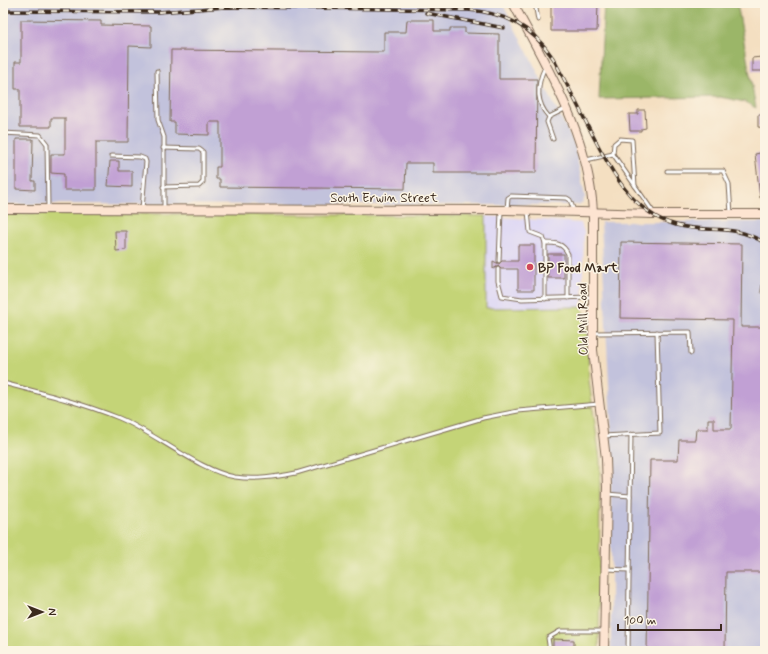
<svg xmlns="http://www.w3.org/2000/svg" width="768" height="654" viewBox="0 0 768 654" font-family="Mynerve,sans-serif">
	<style>
		.built { fill: #dcd6f6 }
		.industrial { fill: #c2c2dc }
		.green { fill: #c4d477; stroke: #807f4a }
		.forest { fill: #9bb668; stroke: #6b7043 }
		.building { fill: #c1a0d4 }
		.lines { fill: none; stroke-linecap: round; stroke-linejoin: round }
		.lane-casing { stroke: #7c6957; stroke-width: 5 }
		.secondary-casing { stroke: #7c6957; stroke-width: 10 }
		.lane { stroke: #fff; stroke-width: 3 }
		.secondary { stroke: #fde4d1; stroke-width: 8 }
		.rail-casing { stroke: #3b2a1e; stroke-width: 3.5 }
		.rail { stroke: #fcf5e5; stroke-width: 2; stroke-dasharray: 6; stroke-linecap: butt }
		.poi-dot { fill: #d1495b; stroke: #fcf5e5; stroke-width: 1.5 }
		.labels { text-anchor: middle; stroke-width: 3; stroke-linejoin: round; paint-order: stroke }
		.street-label { font-size: 13px; fill: #3b2a1e; stroke: #fcf5e5 }
		.poi-label { font-size: 13px; font-weight: bold; fill: #3b2a1e; stroke: #fcf5e5; text-anchor: start }
	</style>
	<rect width="100%" height="100%" fill="#fcf5e5"/>
	<filter id="ink" filterUnits="userSpaceOnUse"><feTurbulence type="fractalNoise" baseFrequency=".025" numOctaves="2"/><feDisplacementMap in="SourceGraphic" scale="8" xChannelSelector="R" yChannelSelector="G"/><feConvolveMatrix kernelMatrix="1 2 1 2 8 2 1 2 1" color-interpolation-filters="sRGB"/></filter>
	<filter id="wash" filterUnits="userSpaceOnUse"><feTurbulence type="fractalNoise" baseFrequency=".012" numOctaves="4" result="noise"/><feDisplacementMap in="SourceGraphic" scale="16" xChannelSelector="R" yChannelSelector="G"/><feGaussianBlur stdDeviation="0.9" result="paint"/><feColorMatrix in="noise" values="0 0 0 0 0 0 0 0 0 0 0 0 0 0 0 0 0 1.4 0 .05"/><feComposite in="paint" operator="in"/></filter>
	<g filter="url(#wash)">
		<rect width="100%" height="100%" fill="#f4dfc1"/>
		<path class="built" d="M486 216 581 223 584 232 582 307 486 308Z"/>
		<g class="industrial">
			<path d="M3 3H502L574 143 585 197 583 202 578 205 3 204Z"/>
			<path d="M601 222H765V651H611V426Z"/>
		</g>
		<path class="green" d="M3 213 486 216V308L582 307 587 320 589 381 600 459 599 651H3Z"/>
		<path class="forest" d="M604 3H737L756 108 745 102 720 97 599 99Z"/>
		<g id="blocks">
			<g class="building">
				<path d="M551 3H598L597 31H551Z"/>
				<path d="M21 20 101 21V25L151 26V47L129 46 128 142H96V190H64V174L51 173V154H65V118H51V127H20V89H15V62H21Z"/>
				<path d="M407 20H434V31H450V28H465V33L499 34V79H537L536 173H433V163H406L405 189 220 187V179H216V167H220V122H209V135L175 134V122H170L171 50 384 52V32H406Z"/>
				<path d="M762 57 763 71H752V58Z"/>
				<path d="M638 110H645L646 128 641 129V131H630L629 114H638Z"/>
				<path d="M758 115H765V128L758 127Z"/>
				<path d="M16 139H33L32 181H35V190L16 189Z"/>
				<path d="M765 152V198H760L755 154Z"/>
				<path d="M110 161H119V171H132V187L108 186Z"/>
				<path d="M115 231H126V250L116 251Z"/>
				<path d="M621 242 742 244 741 327H765V572H726L725 650 647 651 650 460H678L679 440H695L696 429H708V419H714V429H731L733 320 620 318Z"/>
				<path d="M518 245H534V290H518V269H501L498 266 493 269V261L499 264 502 261H518Z"/>
				<rect x="548" y="254" width="16" height="24"/>
				<path d="M553 639 574 640V651L553 650Z"/>
			</g>
		</g>
	</g>
	<g filter="url(#ink)">
		<use href="#blocks" fill-opacity="0" stroke="#7c6957" stroke-width="1"/>
		<g class="lines">
			<g class="lane-casing">
				<g id="lane">
					<path d="M535 3 538 20"/>
					<path d="M545 67C537 84 535 102 549 117L567 108"/>
					<path d="M157 71 158 120 164 137V209"/>
					<path d="M549 117 547 122 553 139"/>
					<path d="M3 133 40 135 47 144 48 207"/>
					<path d="M613 154 614 144 620 139 632 140 635 186"/>
					<path d="M111 156 140 157 145 159 146 162 142 209"/>
					<path d="M586 160 613 154 654 213"/>
					<path d="M667 171H723L729 184 731 214"/>
					<path d="M163 187 199 186 203 182V152L199 149 163 148"/>
					<path d="M507 209 508 198 511 196 567 198 570 200 574 211"/>
					<path d="M528 211 530 232 543 237 545 243V299"/>
					<path d="M545 243C556 243 563 243 568 254V298"/>
					<path d="M499 261 501 211"/>
					<path d="M498 269V281L502 296 522 299 591 297"/>
					<path d="M763 291 765 276"/>
					<path d="M595 333 690 332 691 353"/>
					<path d="M3 383C42 393 82 403 119 418 155 433 200 471 235 477 256 480 275 477 296 473L483 418 518 411 599 404"/>
					<path d="M603 436 660 433 657 332"/>
					<path d="M607 494 630 496"/>
					<path d="M606 569 629 570"/>
					<path d="M550 651 548 638 560 631H604"/>
					<path d="M628 651 631 434"/>
				</g>
			</g>
			<g class="secondary-casing">
				<g id="secondary">
					<path d="M513 3C548 70 589 134 593 212V350L606 459 607 487 604 651"/>
					<path d="M3 209 507 210 653 214H765"/>
				</g>
			</g>
			<use href="#lane" class="lane"/>
			<use href="#secondary" class="secondary"/>
			<g class="rail-casing">
				<g id="rail">
					<path d="M3 11 158 12 225 7 468 10C506 13 531 26 553 58 564 79 575 100 585 120 606 161 628 212 676 225 709 234 731 222 765 243"/>
					<path d="M426 13 504 28"/>
				</g>
			</g>
			<use href="#rail" class="rail"/>
		</g>
	</g>
	<circle class="poi-dot" cx="530" cy="267" r="4"/>
	<g class="labels">
		<g class="street-label">
			<text x="384" y="202">South Erwin Street</text>
			<text transform="translate(582 319) rotate(-91)" y="5">Old Mill Road</text>
		</g>
		<g class="poi-label">
			<text x="538" y="272">BP Food Mart</text>
		</g>
	</g>
	<rect width="768" height="654" fill="none" stroke="#fcf5e5" stroke-width="16"/>
	<g transform="translate(42 612) rotate(90)" stroke="#fcf5e5" stroke-width="3" paint-order="stroke">
	<path d="M0-3L7 15L0 10L-7 15Z" fill="#3b2a1e"/>
	<text y="-6" font-size="11" font-weight="bold" text-anchor="middle" fill="#3b2a1e">N</text>
	</g>
	<path d="M618 624v6h103v-6" fill="none" stroke="#3b2a1e" stroke-width="2"/>
	<text x="624" y="624" font-size="12" fill="#3b2a1e" stroke="#fcf5e5" stroke-width="3" paint-order="stroke">100 m</text>
</svg>
